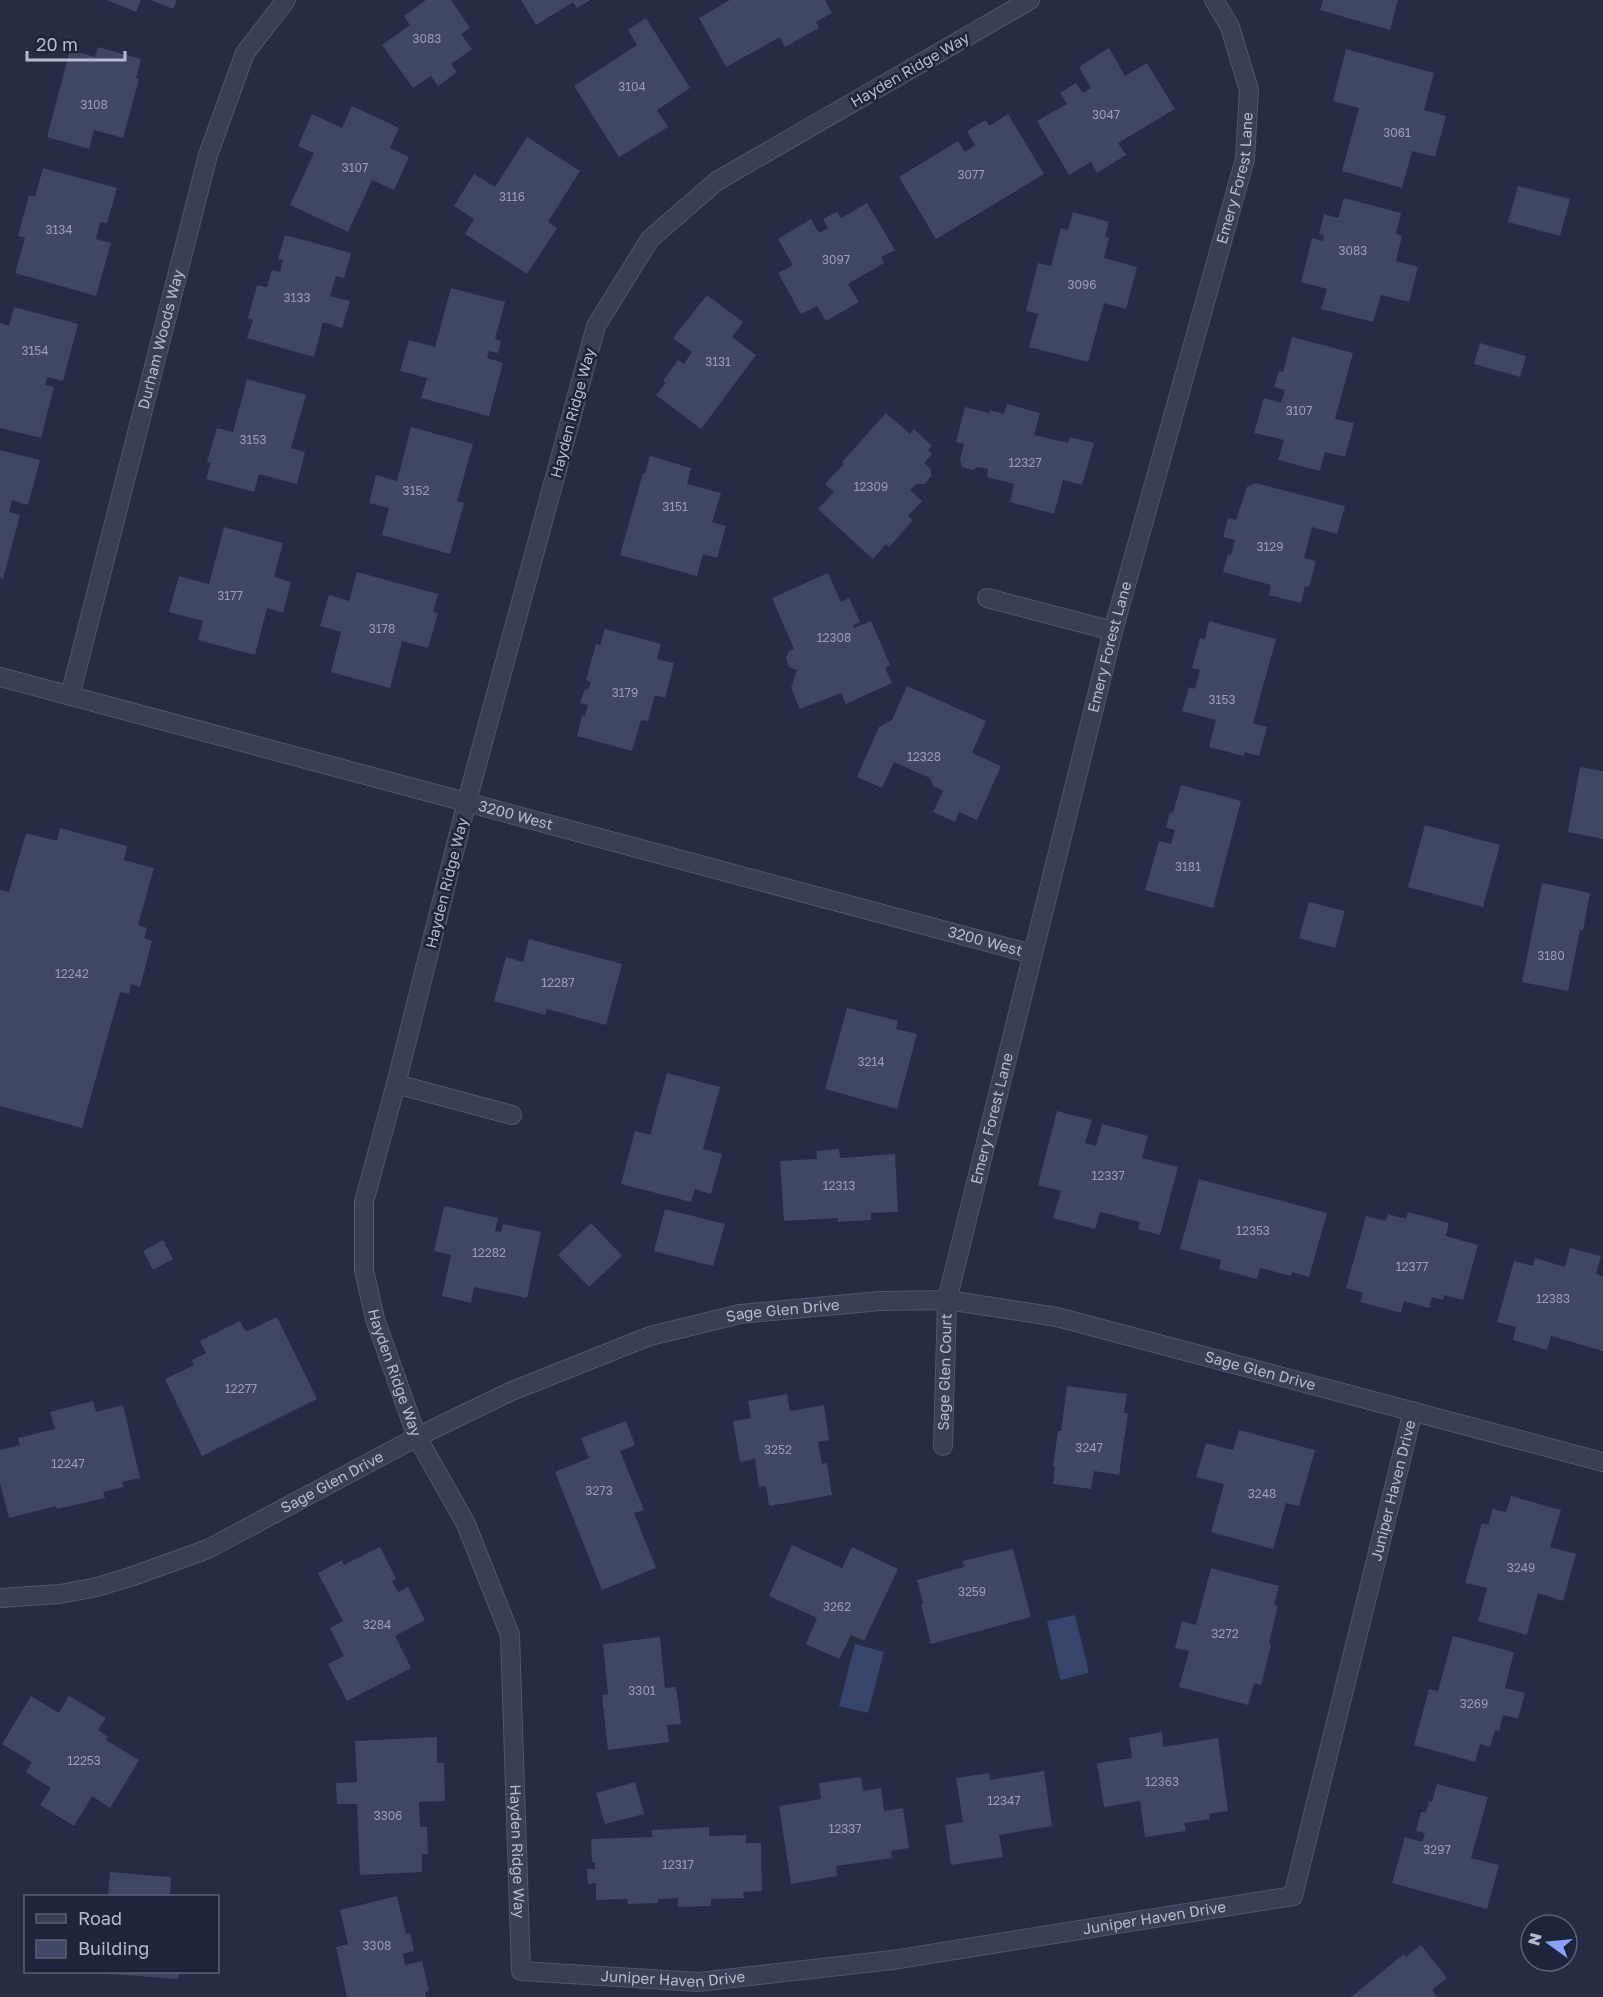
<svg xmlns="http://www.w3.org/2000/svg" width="1603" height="1997" viewBox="0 0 1603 1997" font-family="'Golos Text',sans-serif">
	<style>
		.water { fill: #37446c }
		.building { fill: #3f4762 }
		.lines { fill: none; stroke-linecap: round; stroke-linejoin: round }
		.street-casing { stroke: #52576b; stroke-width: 20 }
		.street { stroke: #3a3f54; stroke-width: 18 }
		.labels { text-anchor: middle; stroke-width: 5; stroke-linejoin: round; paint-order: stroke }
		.number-label { font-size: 12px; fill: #999eb2 }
		.street-label { font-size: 15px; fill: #b7bbcd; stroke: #1e2439 }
	</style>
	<rect width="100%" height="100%" fill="#252c44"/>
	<g class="water">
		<path d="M1075 1615 1089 1673 1060 1680 1047 1621Z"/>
		<path d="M855 1644 884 1652 868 1713 839 1706Z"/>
	</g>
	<g class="building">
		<path d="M107 0H141L136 12Z"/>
		<path d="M151 0H177L173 9Z"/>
		<path d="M426 0H451L470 28 461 34 472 49 451 64 457 72 438 86 431 76 413 88 382 45 410 25 404 16Z"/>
		<path d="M521 0H590L577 8 573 2 536 25Z"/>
		<path d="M730 0H825L832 13 816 22 819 28 785 47 780 37 726 67 699 18Z"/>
		<path d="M1323 0H1398L1390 30 1320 10Z"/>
		<path d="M646 18 690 88 657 110 668 127 619 157 574 86 637 45 628 30Z"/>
		<path d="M98 47 141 59 136 78 139 79 123 138 94 130 89 149 47 137 70 50 95 57Z"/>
		<path d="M1109 48 1125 76 1147 63 1175 109 1118 143 1126 155 1097 173 1091 162 1069 175 1037 121 1067 104 1060 93 1076 83 1083 93 1091 88 1079 67Z"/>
		<path d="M1346 49 1434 73 1424 110 1446 116 1435 157 1412 151 1402 188 1342 171 1359 108 1333 101Z"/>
		<path d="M352 106 399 128 390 148 409 157 394 190 372 180 348 232 290 205 314 153 298 146 312 114 342 128Z"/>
		<path d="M1008 114 1044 174 936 239 899 177 958 141 965 152 975 145 967 131 986 120 989 126Z"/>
		<path d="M527 137 580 171 548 222 557 228 527 274 465 234 474 219 454 206 474 174 495 187Z"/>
		<path d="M43 168 117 188 107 223 100 222 96 239 111 243 96 296 15 273 25 238 18 236 29 195 35 197Z"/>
		<path d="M1518 186 1570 199 1560 236 1508 222Z"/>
		<path d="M1344 198 1401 213 1396 234 1402 236 1396 261 1418 267 1409 302 1381 295 1373 322 1321 309 1327 289 1301 282 1312 238 1323 241 1324 235 1319 234 1324 214 1338 218Z"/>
		<path d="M867 203 895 250 881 257 884 263 848 284 859 302 826 321 817 306 801 314 778 273 793 265 778 239 811 219 819 233 828 228 823 219 837 212 841 218Z"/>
		<path d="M1073 212 1109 222 1105 237 1109 238 1104 258 1137 267 1126 309 1104 303 1088 362 1029 347 1038 314 1026 311 1038 263 1051 266 1061 228 1068 230Z"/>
		<path d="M285 235 351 253 344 278 336 276 330 296 350 301 342 328 323 322 314 357 247 338 253 320 248 318 257 285 267 287 272 270 280 272 283 260 278 259Z"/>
		<path d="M451 288 505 302 495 339 501 341 498 353 489 351 487 358 503 363 489 416 421 398 427 378 400 371 409 340 435 347Z"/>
		<path d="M707 295 743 322 732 337 756 355 701 429 656 395 666 383 663 381 678 360 684 364 692 352 673 338Z"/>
		<path d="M14 307 78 324 63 381 47 377 45 385 54 387 41 438 0 428V323L9 326Z"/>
		<path d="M1292 337 1353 353 1335 419 1354 423 1345 457 1325 452 1320 471 1278 460 1284 440 1254 433 1264 398 1281 403 1285 390 1274 387 1279 371 1283 372Z"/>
		<path d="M1480 343 1526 356 1520 377 1474 364Z"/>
		<path d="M247 379 306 395 291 448 305 452 297 484 259 474 254 492 206 479 211 463 207 462 217 428 233 432Z"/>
		<path d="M1007 404 1040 413 1034 435 1068 443 1070 437 1094 443 1082 485 1063 480 1054 514 1010 502 1014 484 987 477 988 469 978 467 972 470 962 467 960 459 964 444 956 442 965 407 989 413 990 410 1004 414Z"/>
		<path d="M886 413 910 434 914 429 932 446 928 450 932 454 924 463 931 469V476L925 484H916L910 490 922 501 908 516 913 520 889 547 886 544 873 559 818 509 834 492 825 484 844 464 842 462Z"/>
		<path d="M411 427 473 444 457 501 464 503 450 554 382 535 389 508 369 503 376 475 397 481Z"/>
		<path d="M0 450 40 460 28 505 12 500 9 512 20 515 3 579 0 578Z"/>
		<path d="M650 456 691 468 687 484 721 493 712 522 726 526 717 558 703 554 697 576 620 555 643 473 645 474Z"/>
		<path d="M1255 483 1345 506 1337 534 1312 527 1304 558 1316 561 1309 587 1305 586 1301 603 1269 595 1271 585 1223 572 1228 554 1231 555 1235 540 1223 537 1228 518 1236 520 1247 487Z"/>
		<path d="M224 527 283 543 274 577 291 582 283 613 267 608 255 655 198 640 203 621 169 612 179 576 209 584Z"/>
		<path d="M357 572 438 594 433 612 438 613 428 648 402 641 390 688 331 672 341 632 320 626 329 595 349 601Z"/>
		<path d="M828 573 841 602 849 598 860 622 853 625 854 628 871 621 890 665 885 668 892 683 846 704 841 693 800 709 791 688 797 670 789 667 786 658 789 651 794 649 772 598Z"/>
		<path d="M1209 621 1276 639 1253 723 1267 727 1259 756 1245 752 1244 756 1209 747 1216 720 1182 711 1189 687 1195 689 1200 670 1192 668 1200 638 1205 639Z"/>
		<path d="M605 629 661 644 657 659 674 663 665 698 655 695 648 721 641 720 632 751 577 736 582 715 585 716 588 705 580 703 585 689 588 690 591 682 586 680 596 644 600 645Z"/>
		<path d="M907 686 986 721 972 753 1001 766 977 820 959 812 955 822 933 812 943 791 933 786 930 778 894 762 882 788 857 777 879 727 892 720Z"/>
		<path d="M1580 767 1603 771V839L1568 832Z"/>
		<path d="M1181 785 1241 801 1213 908 1145 890 1159 841 1171 844 1175 830 1166 828 1170 812 1173 813Z"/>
		<path d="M1425 825 1500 845 1483 907 1408 887Z"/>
		<path d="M60 828 127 846 124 860 154 868 138 925 147 928 144 938 152 941 140 987 131 984 129 994 120 992 82 1128 0 1106V890L9 892 26 833 57 841Z"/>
		<path d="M1542 883 1590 893 1583 930H1580L1568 991 1522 982Z"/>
		<path d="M1309 902 1345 911 1335 948 1299 938Z"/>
		<path d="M529 939 622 964 606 1025 547 1009 545 1015 494 1001 506 957 523 962Z"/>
		<path d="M847 1008 898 1021 896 1029 917 1034 897 1109 825 1089Z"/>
		<path d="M667 1073 720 1087 703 1149 722 1154 711 1194 695 1189 691 1202 621 1184 635 1131 650 1135Z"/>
		<path d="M1057 1111 1092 1120 1085 1143 1096 1146 1102 1124 1148 1136 1142 1158 1178 1167 1160 1235 1138 1229 1140 1222 1100 1212 1095 1229 1053 1218 1061 1191 1038 1185Z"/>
		<path d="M839 1149 840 1158 895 1154 898 1212 871 1213V1220L838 1222V1218L784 1221 780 1161 817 1159 816 1151Z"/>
		<path d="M1199 1179 1327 1213 1309 1277 1292 1272 1291 1276 1260 1268 1257 1279 1219 1269 1221 1260 1180 1249Z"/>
		<path d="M444 1206 498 1218 495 1231 501 1232 503 1224 541 1232 527 1298 474 1287 471 1303 442 1296 451 1255 434 1251Z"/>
		<path d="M665 1209 725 1224 713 1266 654 1251Z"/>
		<path d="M1408 1212 1449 1223 1446 1236 1478 1245 1463 1300 1444 1295 1443 1300 1432 1297 1429 1308 1404 1301 1401 1313 1360 1302 1363 1293 1346 1288 1366 1216 1386 1221 1388 1214 1406 1219Z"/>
		<path d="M591 1223 622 1256 589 1287 558 1255Z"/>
		<path d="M163 1240 173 1259 153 1270 143 1251Z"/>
		<path d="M1570 1248 1601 1256 1596 1274 1603 1276V1351L1551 1336 1547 1350 1513 1340 1516 1327 1497 1322 1514 1261 1533 1266 1535 1258 1565 1267Z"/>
		<path d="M277 1317 317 1399 202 1456 165 1379 194 1365 192 1360 206 1353 200 1341 240 1321 246 1332Z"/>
		<path d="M1067 1386 1127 1394 1124 1413H1128L1119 1475 1094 1471 1091 1489 1053 1484 1055 1466H1053L1058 1431H1061Z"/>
		<path d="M787 1394 790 1411 824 1405 829 1440 818 1442 822 1464 827 1463 832 1495 769 1506 766 1486 759 1487 755 1459 740 1462 733 1421 751 1418 748 1401Z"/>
		<path d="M93 1401 96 1412 123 1405 140 1478 122 1482 124 1487 103 1492 105 1498 57 1509 56 1506 9 1518 0 1483V1450L20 1445 18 1438 55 1429 50 1412Z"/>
		<path d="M626 1421 635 1445 620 1451 644 1510 634 1513 656 1568 602 1590 555 1472 589 1458 581 1438Z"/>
		<path d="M1239 1430 1315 1450 1299 1506 1286 1503 1273 1549 1211 1532 1224 1484 1196 1477 1206 1443 1233 1450Z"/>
		<path d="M1511 1496 1561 1510 1550 1547 1576 1554 1563 1601 1538 1593 1527 1635 1478 1621 1487 1588 1465 1583 1482 1523 1488 1525 1493 1509 1506 1512Z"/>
		<path d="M792 1545 842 1568 852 1547 898 1569 864 1641 851 1635 839 1659 806 1644 817 1618 769 1596Z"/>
		<path d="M380 1547 396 1579 392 1581 398 1592 408 1587 425 1620 395 1636 411 1668 347 1701 328 1664 344 1656 330 1628 343 1621 318 1573 342 1560 344 1565Z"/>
		<path d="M1013 1549 1031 1617 931 1644 921 1604 923 1603 917 1580 964 1567 962 1561Z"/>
		<path d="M1211 1568 1279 1586 1274 1605 1278 1606 1269 1642 1271 1645 1261 1685 1254 1683 1248 1705 1179 1687 1189 1651 1175 1648 1182 1621 1196 1625Z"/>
		<path d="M1453 1636 1514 1652 1505 1688 1525 1693 1518 1719 1503 1715 1499 1731 1495 1730 1490 1747 1480 1744 1475 1762 1414 1745 1429 1689 1438 1691Z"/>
		<path d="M660 1637 665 1688 676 1687 681 1724 667 1725 669 1742 608 1750 602 1695 608 1694 603 1644Z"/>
		<path d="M31 1696 59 1713 69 1696 106 1718 98 1730 108 1737 106 1740 139 1760 110 1808 92 1796 74 1826 40 1805 51 1788 26 1772 32 1762 2 1744Z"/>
		<path d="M1162 1732 1163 1747 1218 1738 1228 1811 1209 1814 1210 1819 1184 1823 1186 1831 1145 1837 1140 1801 1104 1807 1097 1763 1132 1758 1129 1738Z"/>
		<path d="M437 1737V1763H444L445 1801 419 1802 420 1827H427L428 1854H422V1872L360 1875 357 1804H337L336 1783 357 1782 355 1741Z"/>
		<path d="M1044 1771 1052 1826 999 1835 1003 1857 951 1865 945 1825 963 1822 956 1778 989 1773 990 1780Z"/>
		<path d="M861 1777 863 1791 881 1788 884 1811 903 1808 909 1848 891 1851 892 1858 836 1866 837 1876 791 1884 779 1806 821 1799 819 1783Z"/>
		<path d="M635 1782 644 1814 605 1824 596 1793Z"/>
		<path d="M1437 1784 1488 1797 1471 1858 1499 1865 1487 1909 1392 1883 1405 1837 1422 1842 1425 1833 1416 1831 1421 1812 1426 1813 1429 1801 1432 1802Z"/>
		<path d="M709 1827V1836L746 1835V1843H761L762 1891 743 1892 744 1898 711 1899V1906L678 1907V1898L658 1899V1903L628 1904 627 1899 596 1900V1883L588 1884 587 1869H595V1862H592L591 1839 652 1837V1830Z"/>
		<path d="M110 1872 171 1877 170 1896H108Z"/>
		<path d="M397 1896 406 1934 410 1933 414 1951 403 1954 405 1965 422 1961 429 1991 425 1992 427 1997H347L336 1947 348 1944 340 1910Z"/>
		<path d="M1421 1945 1447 1978 1432 1990 1437 1997H1351L1404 1954 1406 1957Z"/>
		<path d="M110 1972H179L178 1979 110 1974Z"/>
	</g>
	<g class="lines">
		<g class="street-casing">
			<g id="street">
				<path id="s1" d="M1030 0 717 181 650 239 596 326 467 801 396 1084 364 1202V1270L375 1319 417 1437 466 1524 510 1635 521 1971 698 1982 892 1960 1293 1896 1413 1411"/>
				<path d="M987 598 1113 631"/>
				<path id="s2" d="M0 677 1032 954"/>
				<path id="s3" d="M70 696 208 155 245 53 286 0"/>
				<path d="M396 1084 512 1115"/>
				<path id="s4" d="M943 1446 947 1300 1113 631 1245 159 1249 90 1230 27 1214 0"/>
				<path id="s5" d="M0 1598 60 1594 97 1587 133 1576 208 1549 417 1437 462 1415 512 1391 650 1336 740 1314 880 1301 947 1300 1057 1317 1603 1462"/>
			</g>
		</g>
		<use href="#street" class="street"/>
	</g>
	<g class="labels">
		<g class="number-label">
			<text x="427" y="43">3083</text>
			<text x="632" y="91">3104</text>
			<text x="94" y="109">3108</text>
			<text x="1106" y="119">3047</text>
			<text x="1397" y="137">3061</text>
			<text x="355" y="172">3107</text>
			<text x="971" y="179">3077</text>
			<text x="512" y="201">3116</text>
			<text x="59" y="234">3134</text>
			<text x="1353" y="255">3083</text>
			<text x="836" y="264">3097</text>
			<text x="1082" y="289">3096</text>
			<text x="297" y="302">3133</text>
			<text x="35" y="355">3154</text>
			<text x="718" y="366">3131</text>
			<text x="1299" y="415">3107</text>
			<text x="253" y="444">3153</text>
			<text x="1025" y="467">12327</text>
			<text x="871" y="491">12309</text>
			<text x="416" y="495">3152</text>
			<text x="675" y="511">3151</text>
			<text x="1270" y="551">3129</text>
			<text x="230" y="600">3177</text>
			<text x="382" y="633">3178</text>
			<text x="834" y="642">12308</text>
			<text x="625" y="697">3179</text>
			<text x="1222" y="704">3153</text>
			<text x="924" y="761">12328</text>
			<text x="1188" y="871">3181</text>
			<text x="1551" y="960">3180</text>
			<text x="72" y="978">12242</text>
			<text x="558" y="987">12287</text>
			<text x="871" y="1066">3214</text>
			<text x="1108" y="1180">12337</text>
			<text x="839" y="1190">12313</text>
			<text x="1253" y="1235">12353</text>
			<text x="489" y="1257">12282</text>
			<text x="1412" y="1271">12377</text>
			<text x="1553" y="1303">12383</text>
			<text x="241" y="1393">12277</text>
			<text x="1089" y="1452">3247</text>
			<text x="778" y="1454">3252</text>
			<text x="68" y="1468">12247</text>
			<text x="599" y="1495">3273</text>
			<text x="1262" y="1498">3248</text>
			<text x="1521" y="1572">3249</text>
			<text x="972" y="1596">3259</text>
			<text x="837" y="1611">3262</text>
			<text x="377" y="1629">3284</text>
			<text x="1225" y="1638">3272</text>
			<text x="642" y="1695">3301</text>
			<text x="1474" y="1708">3269</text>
			<text x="84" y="1765">12253</text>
			<text x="1162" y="1786">12363</text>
			<text x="1004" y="1805">12347</text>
			<text x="388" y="1820">3306</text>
			<text x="845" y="1833">12337</text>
			<text x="1437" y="1854">3297</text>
			<text x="678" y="1869">12317</text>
			<text x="377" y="1950">3308</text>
		</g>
		<g class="street-label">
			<text transform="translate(910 70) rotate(-30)" y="5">Hayden Ridge Way</text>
			<text dy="5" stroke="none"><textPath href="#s4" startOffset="1305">Emery Forest Lane</textPath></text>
			<text dy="5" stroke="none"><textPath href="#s3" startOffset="368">Durham Woods Way</textPath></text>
			<text transform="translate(573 413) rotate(-75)" y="5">Hayden Ridge Way</text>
			<text dy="5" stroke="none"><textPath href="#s4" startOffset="819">Emery Forest Lane</textPath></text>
			<text dy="5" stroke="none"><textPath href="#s2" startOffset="534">3200 West</textPath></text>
			<text transform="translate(447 883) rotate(-76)" y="5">Hayden Ridge Way</text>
			<text dy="5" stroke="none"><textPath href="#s2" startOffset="1020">3200 West</textPath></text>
			<text dy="5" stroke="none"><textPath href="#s4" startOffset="333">Emery Forest Lane</textPath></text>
			<text dy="5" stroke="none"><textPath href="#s5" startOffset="842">Sage Glen Drive</textPath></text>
			<text dy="5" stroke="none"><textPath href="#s1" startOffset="1634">Hayden Ridge Way</textPath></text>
			<text dy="5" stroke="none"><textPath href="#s5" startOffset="1328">Sage Glen Drive</textPath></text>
			<text dy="5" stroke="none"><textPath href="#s4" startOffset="74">Sage Glen Court</textPath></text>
			<text dy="5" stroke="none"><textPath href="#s5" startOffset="356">Sage Glen Drive</textPath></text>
			<text dy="5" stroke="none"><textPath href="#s1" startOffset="3454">Juniper Haven Drive</textPath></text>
			<text dy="5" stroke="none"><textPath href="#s1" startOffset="2138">Hayden Ridge Way</textPath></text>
			<text dy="5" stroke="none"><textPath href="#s1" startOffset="2896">Juniper Haven Drive</textPath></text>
			<text dy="5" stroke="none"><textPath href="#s1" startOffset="2410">Juniper Haven Drive</textPath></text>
		</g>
	</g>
	<rect x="24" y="1895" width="195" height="78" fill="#1e2439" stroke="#5b6074" stroke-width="1.5"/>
	<rect x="36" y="1914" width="30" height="9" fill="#3a3f54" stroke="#5b6074" stroke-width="1.5"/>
	<text x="78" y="1925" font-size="18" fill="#b7bbcd">Road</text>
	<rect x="36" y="1940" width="30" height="18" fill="#3f4762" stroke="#5b6074" stroke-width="1.5"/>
	<text x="78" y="1955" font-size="18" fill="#b7bbcd">Building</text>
	<g transform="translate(1549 1943) rotate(285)"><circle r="28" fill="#1e2439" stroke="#5b6074" stroke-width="1.5"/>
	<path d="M0-4.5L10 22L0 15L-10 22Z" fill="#8aa1ff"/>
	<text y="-9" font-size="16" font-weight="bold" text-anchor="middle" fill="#b7bbcd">N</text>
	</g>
	<path d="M27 51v9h98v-9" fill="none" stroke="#b7bbcd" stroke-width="3"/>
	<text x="36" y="51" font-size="18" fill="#b7bbcd" stroke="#1e2439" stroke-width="4.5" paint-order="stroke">20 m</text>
</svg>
